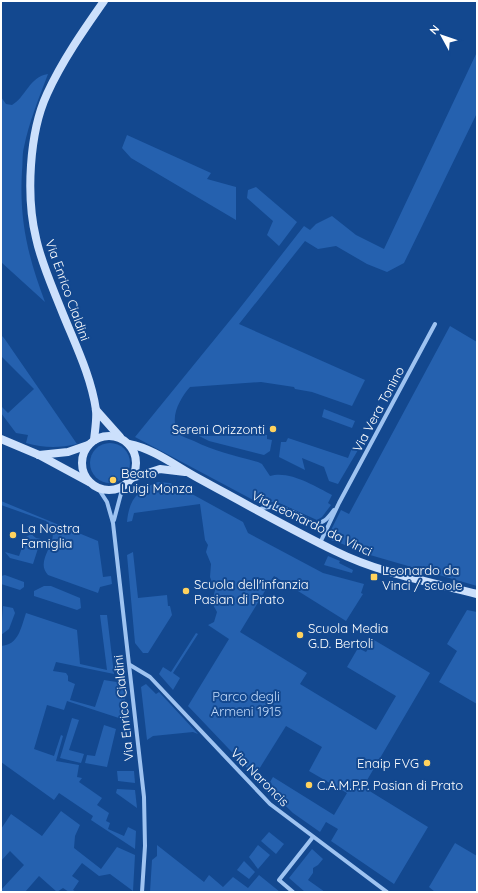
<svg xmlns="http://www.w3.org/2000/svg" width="478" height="893" viewBox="0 0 478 893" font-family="Quicksand,sans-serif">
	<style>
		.green { fill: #2561af }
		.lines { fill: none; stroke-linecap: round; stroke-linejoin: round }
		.street { stroke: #9ec3f1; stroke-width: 4 }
		.secondary { stroke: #cce0fc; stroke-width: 8 }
		.poi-dot { fill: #ffd25e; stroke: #13488f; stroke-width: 1.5 }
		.labels { text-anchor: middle; stroke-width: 4; stroke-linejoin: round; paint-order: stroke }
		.street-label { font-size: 13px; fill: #fff; stroke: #13488f }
		.poi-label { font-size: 13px; fill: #fff; stroke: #13488f; text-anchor: start }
		.park-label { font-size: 13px; fill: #c5ddfc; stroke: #13488f }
	</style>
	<rect width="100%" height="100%" fill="#13488f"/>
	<g class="green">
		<path d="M477 52V113L404 263 387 272 367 264 336 246 318 249 305 241 239 324 365 380 352 406 312 392 295 389 294 387 261 382 190 387C180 398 166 422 182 436 185 438 190 439 194 441 214 451 236 456 258 462L262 464 270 476C289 470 315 486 332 495L328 503 331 505 322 517 317 520 277 502H257L135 437 236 313 304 226 310 230 316 224 332 216 356 235 384 249Z"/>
		<path d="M48 74C39 98 29 122 24 147 22 154 23 163 22 171 19 220 28 257 45 302L1 262V97L6 104 12 105C26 97 29 77 48 74Z"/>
		<path d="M127 135 211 173 207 179 236 187V220L131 158 122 148Z"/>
		<path d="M256 187 297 222 279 246 267 235 273 221 247 198 248 190Z"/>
		<path d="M450 326 477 342V586L370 555 335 541H332L328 536 341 510 349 514Z"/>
		<path d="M1 335 4 338 77 444C59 448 44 448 26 443L28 435 16 433 1 413V406L8 413 34 389 1 356Z"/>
		<path d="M324 409 355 421 352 428 322 417Z"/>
		<path d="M267 435V439L272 440 270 451 264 455 209 441 199 436Z"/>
		<path d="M288 438 348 458 352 448 358 450 338 484 329 481 324 467 302 458 305 470 279 457 281 442H286Z"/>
		<circle cx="110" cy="463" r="20"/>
		<path d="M158 482 170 483 181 488 243 522 248 533 323 573 364 584 361 593 363 594 346 621 274 576 240 632 307 673 300 684 376 730 396 696 347 667 358 648 366 652 374 640 430 673 363 787 428 827 394 884 331 841 338 829 326 822 320 832 293 813 265 786 266 780 270 782 273 777 334 815 347 793 309 771 322 747 286 726 256 774 248 769 188 706 229 639 208 625 214 622 217 612 212 603 215 590 210 577 211 564 206 552 208 545 205 540 200 504 134 513 132 521 127 522C129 500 137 490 158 482Z"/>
		<path d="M1 501 98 541 103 577 111 576 112 584 100 587 98 593 48 575C32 558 67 538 46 521L1 505Z"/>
		<path d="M31 534 36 538 41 539 33 564 10 558 5 552 19 556 26 537Z"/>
		<path d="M133 552 138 598 167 595 168 606H170L172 615 148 653H143L135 643 127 555Z"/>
		<path d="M328 556 340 561 339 563 353 570 352 573 324 565Z"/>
		<path d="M5 575 24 582V587L20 590 1 584V576Z"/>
		<path d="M44 586H51L80 598 81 608 77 610 34 596V591Z"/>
		<path d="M3 606 13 608 15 613 9 629 1 635Z"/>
		<path d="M467 610 477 612V704L439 682 457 651 447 644Z"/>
		<path d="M26 613 77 630 80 664 107 670 100 615H107L114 674 56 662 53 671 66 673 68 676V681L75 684 70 700 95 707 104 680 123 683 128 721 67 701 64 710 47 705 34 749 54 756 61 735 63 736 56 761 79 765 77 777 82 778 79 782 102 798 97 805 109 813 106 821 110 823 108 829 124 836 128 827 136 831 135 849 91 820 93 816 59 793 54 800 1 762V646C19 645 21 627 26 613Z"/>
		<path d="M196 633 198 634 173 673 180 678 173 690 159 674 163 667 171 672Z"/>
		<path d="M146 684 156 694 159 692 198 734 193 732 153 736 147 740 141 687Z"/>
		<path d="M72 718 79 720 69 750 84 754 81 763 60 758Z"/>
		<path d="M104 725 116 729 107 767 85 763 87 755 95 756Z"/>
		<path d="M117 771H134L135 783 118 781Z"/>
		<path d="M117 789 135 790 137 808 116 793Z"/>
		<path d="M61 811 80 825 75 836 74 848 101 869 117 847 135 855 133 891 110 874 99 876 82 863 72 876 79 881 73 890 76 892H69L63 888 57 892 39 876 25 892H1V890L24 865 10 851 1 861V829L11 814 42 836Z"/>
		<path d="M269 832 284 844 276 854 261 841Z"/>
		<path d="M455 843 477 856V892H435L429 887Z"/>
		<path d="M157 845 204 882 209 875 223 887 233 877 248 888 259 875 280 892H150L152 860 157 856Z"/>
		<path d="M258 845 270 855 258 869 249 857Z"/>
		<path d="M312 849 323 859 318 865 313 868V873L308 880 325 892H305L289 878Z"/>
		<path d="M244 861 255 872 249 879 237 870Z"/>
	</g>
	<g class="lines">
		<g class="street">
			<path d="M98 488 107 502 113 523 144 797 145 846 142 892"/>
			<path d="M257 510C279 501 294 513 314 523 324 524 328 518 334 510"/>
			<path d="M114 520 123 486"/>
			<path d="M320 543 339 503 435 324"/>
			<path d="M130 665 150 677 270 804 387 892"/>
			<path d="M293 892 279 880 313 837"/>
		</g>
		<g class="secondary">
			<path d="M96 410 120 437"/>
			<circle cx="109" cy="463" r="27"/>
			<path d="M1 439 39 455 89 482"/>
			<path d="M94 440C95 430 97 419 96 410 91 375 74 342 61 309 52 286 41 262 36 238 26 197 29 133 47 94 62 61 83 31 104 1"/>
			<path d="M129 444C154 449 174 465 196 477 242 502 288 528 335 551 379 573 430 582 477 594"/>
			<path d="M39 455 68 452 88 445"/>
			<path d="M132 478 160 469 185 472"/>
		</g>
	</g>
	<g class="poi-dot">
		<circle cx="273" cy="429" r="4"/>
		<circle cx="113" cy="480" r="4"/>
		<circle cx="13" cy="535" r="4"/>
		<rect x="370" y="573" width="8" height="8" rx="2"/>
		<circle cx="186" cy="591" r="4"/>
		<circle cx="300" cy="635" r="4"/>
		<circle cx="427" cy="763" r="4"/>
		<circle cx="309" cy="785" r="4"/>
	</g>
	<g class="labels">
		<g class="street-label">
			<text transform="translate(68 290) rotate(70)" y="5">Via Enrico Cialdini</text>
			<text transform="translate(378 409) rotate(-62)" y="5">Via Vera Tonino</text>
			<text transform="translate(312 523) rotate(26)" y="5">Via Leonardo da Vinci</text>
			<text transform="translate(123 708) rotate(-96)" y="5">Via Enrico Cialdini</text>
			<text transform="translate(260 777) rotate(45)" y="5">Via Naroncis</text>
		</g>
		<g class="poi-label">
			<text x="265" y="434" text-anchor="end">Sereni Orizzonti</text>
			<text x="121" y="478">Beato<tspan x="121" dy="15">Luigi Monza</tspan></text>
			<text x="21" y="533">La Nostra<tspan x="21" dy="15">Famiglia</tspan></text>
			<text x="382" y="575">Leonardo da<tspan x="382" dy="15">Vinci / scuole</tspan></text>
			<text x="194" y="589">Scuola dell'infanzia<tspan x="194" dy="15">Pasian di Prato</tspan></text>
			<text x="308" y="633">Scuola Media<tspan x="308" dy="15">G.D. Bertoli</tspan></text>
			<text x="419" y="768" text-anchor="end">Enaip FVG</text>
			<text x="317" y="790">C.A.M.P.P. Pasian di Prato</text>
		</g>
		<g class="park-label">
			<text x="246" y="701">Parco degli<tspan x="246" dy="15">Armeni 1915</tspan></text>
		</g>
	</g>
	<rect width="478" height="893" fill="none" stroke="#ffffff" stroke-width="4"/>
	<g transform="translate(442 36) rotate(310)" stroke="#13488f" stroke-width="3" paint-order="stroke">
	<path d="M0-3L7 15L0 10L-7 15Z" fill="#ffffff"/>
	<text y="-6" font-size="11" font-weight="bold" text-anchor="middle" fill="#ffffff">N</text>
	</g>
</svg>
